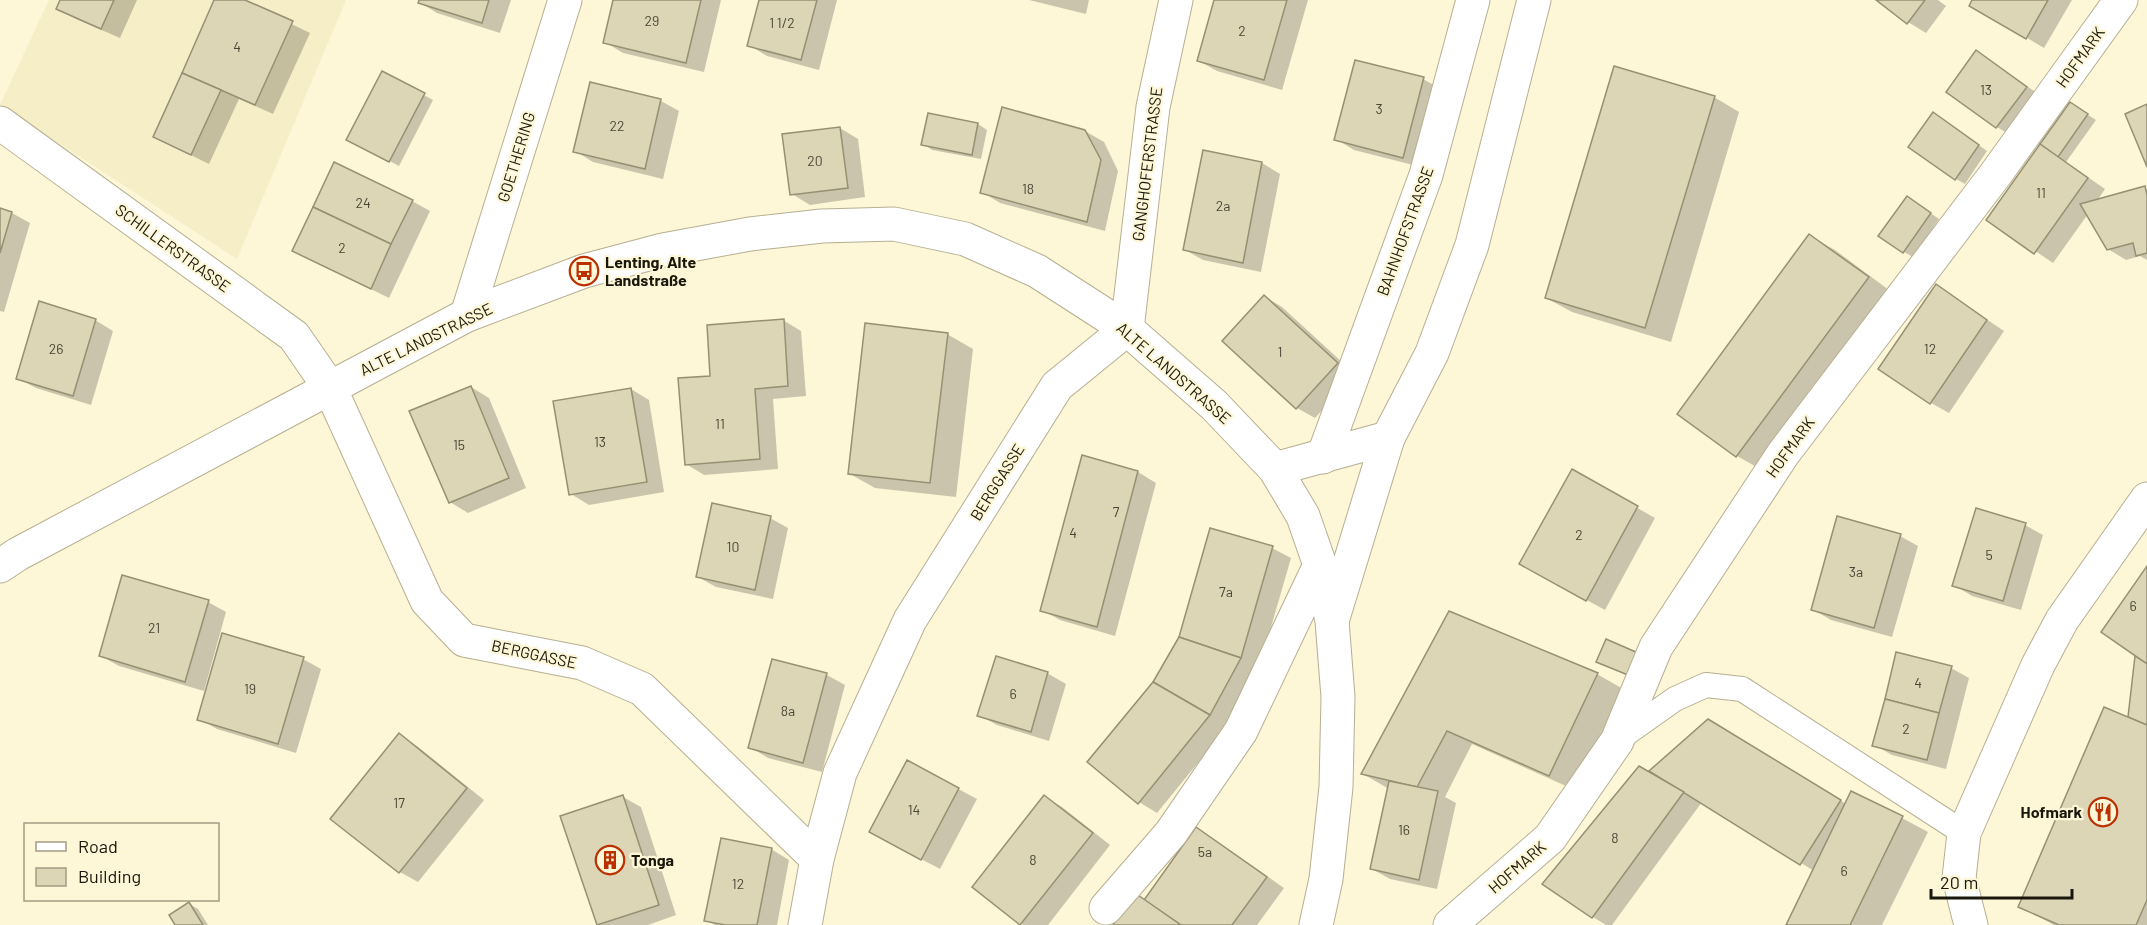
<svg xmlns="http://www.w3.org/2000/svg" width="2147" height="925" viewBox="0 0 2147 925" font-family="Barlow,sans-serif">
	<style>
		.built { fill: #f6eec7 }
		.shadow { fill: #0003 }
		.building { fill: #dcd6b7; stroke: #969073; stroke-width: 1.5 }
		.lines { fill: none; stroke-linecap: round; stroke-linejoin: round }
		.lane-casing { stroke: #b6af92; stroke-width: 26 }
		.street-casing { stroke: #b6af92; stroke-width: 35 }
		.lane { stroke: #fff; stroke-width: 24 }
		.street { stroke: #fff; stroke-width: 33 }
		.labels { text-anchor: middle; stroke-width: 4.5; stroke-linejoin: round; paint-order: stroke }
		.number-label { font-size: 14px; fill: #4a4636 }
		.street-label { font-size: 16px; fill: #19160b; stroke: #fdf6d7 }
		.poi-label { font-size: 16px; font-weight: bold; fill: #19160b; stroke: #fdf6d7; text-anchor: start }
	</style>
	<rect width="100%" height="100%" fill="#fdf6d7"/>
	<path class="built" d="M49 0H346L237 259 0 105Z"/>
	<g class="shadow">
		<path d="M62 0H137L120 38 76 19 58 8Z"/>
		<path d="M216 0H242L310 33 273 114 239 99 209 164 154 137Z"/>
		<path d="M420 0H511L500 33 437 13 419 2Z"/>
		<path d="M615 0H721L704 72 623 53 605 42Z"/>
		<path d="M761 0H837L819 70 767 56 749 45Z"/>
		<path d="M1029 0H1089L1086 14Z"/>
		<path d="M1216 0H1308L1282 90 1217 71 1199 61Z"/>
		<path d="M1879 0H1938L1946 6 1926 33 1908 22Z"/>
		<path d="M1974 0H2072L2044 48 1971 5Z"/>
		<path d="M1976 52 1994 63 2044 98 2015 138 1997 127 1948 92Z"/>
		<path d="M383 73 433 100 399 166 357 144Z"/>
		<path d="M1423 79 1441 89 1421 167 1354 150 1336 139Z"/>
		<path d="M591 84 661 101 679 111 663 179 593 162 575 151Z"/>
		<path d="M1714 97 1739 112 1671 342 1572 312 1546 298Z"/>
		<path d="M2079 109 2096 120 2066 162 2105 189 2097 201 2145 188 2147 189V260L2140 256 2126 260 2108 249 2088 214 2053 263 1988 219Z"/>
		<path d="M929 114 978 124 987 130 981 159 932 150 923 144Z"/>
		<path d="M1943 119 1987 151 1965 184 1956 179Z"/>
		<path d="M840 128 858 139 865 197 810 205 792 194Z"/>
		<path d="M1085 131 1104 142 1118 171 1105 231 1000 203 982 192Z"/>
		<path d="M1204 152 1262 163 1280 174 1261 272 1203 260 1185 250Z"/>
		<path d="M412 201 430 211 389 298 294 251Z"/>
		<path d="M1916 203 1939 219 1913 257 1904 252Z"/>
		<path d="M0 209 12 213 30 223 4 312 0 311Z"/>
		<path d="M1810 236 1835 250 1893 293 1762 470 1737 456Z"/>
		<path d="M1937 286 2004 331 1949 413 1931 403Z"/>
		<path d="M1264 296 1282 307 1355 374 1315 418 1297 408Z"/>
		<path d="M95 320 113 331 91 405 36 388 17 378Z"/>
		<path d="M783 320 801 331 806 396 773 399 778 469 704 475 686 464 712 377Z"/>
		<path d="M947 334 973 349 956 497 875 488 850 474Z"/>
		<path d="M471 387 489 398 526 488 468 513 450 502Z"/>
		<path d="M631 389 649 400 664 492 589 505 571 494Z"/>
		<path d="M1083 457 1138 472 1156 483 1115 636 1060 620 1042 610Z"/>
		<path d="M1572 471 1655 518 1605 610 1539 574Z"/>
		<path d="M770 518 788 528 773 599 716 587 698 577Z"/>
		<path d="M2025 525 2043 535 2021 610 1972 596 1954 585Z"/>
		<path d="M1900 536 1918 546 1892 637 1831 620 1812 609Z"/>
		<path d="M1272 548 1291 558 1259 669 1228 726 1157 813 1139 802Z"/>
		<path d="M2147 569V925H2054L2020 907 2129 719Z"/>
		<path d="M208 602 226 612 204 691 119 666 101 656Z"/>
		<path d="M1450 613 1597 674 1623 689 1575 790 1472 744 1445 797 1456 803 1437 889 1390 879 1372 869 1389 789 1363 774Z"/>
		<path d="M303 659 321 669 296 753 217 729 199 719Z"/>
		<path d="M773 661 827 675 845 685 822 772 768 758 750 747Z"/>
		<path d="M1951 668 1969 678 1946 769 1892 755 1874 745Z"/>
		<path d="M1047 673 1066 684 1049 741 997 725 979 715Z"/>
		<path d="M399 735 417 746 484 800 418 882 400 872 333 818Z"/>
		<path d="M1734 735 1846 804 1902 818 1928 832 1882 925H1788L1814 871 1702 802 1612 925H1606L1593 917 1674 788Z"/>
		<path d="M908 762 977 799 940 869 889 842Z"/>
		<path d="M623 797 641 807 676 915 648 925H599L562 817Z"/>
		<path d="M1044 797 1062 807 1110 845 1048 925H1023L974 887Z"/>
		<path d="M1196 828 1214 839 1284 888 1257 925H1115L1145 901Z"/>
		<path d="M771 849 789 860 777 925H715L706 920Z"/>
		<path d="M189 904 198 909 208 925H177Z"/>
	</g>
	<g class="building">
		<path d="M60 0H114L101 29 56 9Z"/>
		<path d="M214 0H245L293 21 255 105 182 73Z"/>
		<path d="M419 0H489L482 23 418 3Z"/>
		<path d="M613 0H701L686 63 603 43Z"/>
		<path d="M759 0H817L801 60 747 46Z"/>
		<path d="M1214 0H1287L1264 80 1197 61Z"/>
		<path d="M1876 0H1925L1907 24Z"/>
		<path d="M1972 0H2048L2026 39 1969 6Z"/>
		<path d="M1976 50 2027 87 1996 128 1946 92Z"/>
		<path d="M1355 60 1424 77 1403 158 1334 140Z"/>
		<path d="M1614 66 1715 96 1645 328 1545 298Z"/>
		<path d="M382 71 425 93 389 162 346 140Z"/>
		<path d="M182 73 221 90 191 155 153 137Z"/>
		<path d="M590 82 661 99 645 169 573 152Z"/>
		<path d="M2070 102 2088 114 2058 157 2040 144Z"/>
		<path d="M2147 104V167L2125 114Z"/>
		<path d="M1002 107 1085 130 1101 160 1087 222 980 193Z"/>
		<path d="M1933 112 1979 145 1955 180 1908 147Z"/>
		<path d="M928 113 978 123 972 155 921 145Z"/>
		<path d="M840 127 848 188 790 195 782 134Z"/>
		<path d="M2040 144 2088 178 2034 254 1986 220Z"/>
		<path d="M1203 150 1262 162 1243 263 1183 250Z"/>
		<path d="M334 162 413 200 391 244 313 207Z"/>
		<path d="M2145 186 2147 195V253L2136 256 2133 243 2107 250 2080 204Z"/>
		<path d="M1907 196 1931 213 1903 253 1878 236Z"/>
		<path d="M313 207 391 244 371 289 292 251Z"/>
		<path d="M0 208 12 212 0 253Z"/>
		<path d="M1809 234 1869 277 1736 457 1677 414Z"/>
		<path d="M1936 284 1987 320 1930 404 1878 369Z"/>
		<path d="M1264 295 1338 363 1296 409 1222 341Z"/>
		<path d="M39 301 96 319 73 396 16 379Z"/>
		<path d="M784 319 788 386 755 389 760 459 685 465 678 378 710 376 707 325Z"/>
		<path d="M865 323 948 333 930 483 848 474Z"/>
		<path d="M471 386 509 478 449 503 409 411Z"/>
		<path d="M631 388 647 482 569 495 553 401Z"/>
		<path d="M1082 455 1138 471 1097 627 1040 611Z"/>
		<path d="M1572 469 1638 506 1586 601 1519 564Z"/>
		<path d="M712 503 771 516 755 590 696 577Z"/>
		<path d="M1976 508 2026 523 2003 601 1952 586Z"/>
		<path d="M1837 516 1901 534 1874 628 1811 610Z"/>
		<path d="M1210 528 1273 546 1241 658 1179 637Z"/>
		<path d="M2147 566V664L2101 632Z"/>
		<path d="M122 575 209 600 185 682 99 656Z"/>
		<path d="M1449 611 1598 673 1549 776 1447 731 1417 787 1361 774Z"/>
		<path d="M222 633 304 657 278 744 197 720Z"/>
		<path d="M1179 637 1241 658 1210 715 1153 682Z"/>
		<path d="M1606 639 1638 653 1628 675 1596 662Z"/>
		<path d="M1896 652 1952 666 1939 713 1885 699Z"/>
		<path d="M996 656 1048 672 1031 732 977 716Z"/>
		<path d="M2135 656 2147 664V725L2128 717Z"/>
		<path d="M772 659 827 673 803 763 748 748Z"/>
		<path d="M1153 682 1210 715 1138 804 1087 762Z"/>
		<path d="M1885 699 1939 713 1927 760 1872 746Z"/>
		<path d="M2104 707 2147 725V900L2136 925H2059L2018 907Z"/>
		<path d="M1708 719 1841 800 1800 865 1649 771Z"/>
		<path d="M399 733 467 788 399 873 330 819Z"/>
		<path d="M907 760 959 788 921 860 869 832Z"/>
		<path d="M1639 766 1684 792 1592 918 1542 884Z"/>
		<path d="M1389 781 1438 791 1419 880 1370 869Z"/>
		<path d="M1851 791 1903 816 1850 925H1786Z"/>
		<path d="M623 795 659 905 597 925 560 816Z"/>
		<path d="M1044 795 1093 833 1020 925 972 887Z"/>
		<path d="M1196 827 1267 877 1232 925H1181L1144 900Z"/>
		<path d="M721 838 772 848 757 925H725L704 921Z"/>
		<path d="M1135 893 1181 925H1113Z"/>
		<path d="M189 902 203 925H175L169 915Z"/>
	</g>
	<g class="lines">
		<g class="lane-casing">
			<path id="lane" d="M1617 740 1675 699 1706 685 1742 689 1964 833"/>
		</g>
		<g class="street-casing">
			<g id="street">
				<path d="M0 123 294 336 330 388 427 601 464 640 582 663 642 689 817 859"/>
				<path d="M467 315 565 0"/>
				<path d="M1323 457 1426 175 1473 0"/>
				<path d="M1275 469 1388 438"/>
				<path d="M0 566 18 554 467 315 584 271 663 250 750 234 822 226 894 224 965 239 1037 271 1127 329 1214 405 1275 469 1303 516 1320 565 1332 621 1338 697 1336 787 1326 879 1316 925"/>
				<path d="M1333 618 1388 438 1432 353 1472 245 1534 0"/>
				<path d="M1106 908 1171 833 1241 731 1320 565"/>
				<path d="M805 925 817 859 840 773 910 620 1057 386 1127 329 1153 107 1176 0"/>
				<path d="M1450 925 1550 838 1617 741 1656 647 1783 454 1995 175 2121 0"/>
				<path d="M1971 925 1959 878 1964 833 2038 665 2062 620 2147 499"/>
			</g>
		</g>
		<use href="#lane" class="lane"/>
		<use href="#street" class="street"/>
	</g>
	<defs>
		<g id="bus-ring" transform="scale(1.5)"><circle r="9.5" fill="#fdf6d7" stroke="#ba3000" stroke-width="1.5"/><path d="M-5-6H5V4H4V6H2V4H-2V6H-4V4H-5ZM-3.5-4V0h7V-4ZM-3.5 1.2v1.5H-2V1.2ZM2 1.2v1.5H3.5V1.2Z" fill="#ba3000"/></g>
		<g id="restaurant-ring" transform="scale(1.5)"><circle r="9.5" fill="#fdf6d7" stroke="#ba3000" stroke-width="1.5"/><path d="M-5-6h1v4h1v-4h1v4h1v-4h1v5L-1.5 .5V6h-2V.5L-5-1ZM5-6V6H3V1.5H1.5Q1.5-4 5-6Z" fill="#ba3000"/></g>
		<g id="building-ring" transform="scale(1.5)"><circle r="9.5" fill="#fdf6d7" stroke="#ba3000" stroke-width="1.5"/><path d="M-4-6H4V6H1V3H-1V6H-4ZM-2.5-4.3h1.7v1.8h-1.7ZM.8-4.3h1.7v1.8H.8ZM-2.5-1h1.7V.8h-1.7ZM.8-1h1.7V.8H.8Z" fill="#ba3000"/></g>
	</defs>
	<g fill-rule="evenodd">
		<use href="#bus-ring" x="584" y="271"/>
		<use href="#restaurant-ring" x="2103" y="812"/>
		<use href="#building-ring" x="610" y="860"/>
	</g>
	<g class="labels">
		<g class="number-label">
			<text x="652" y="26">29</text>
			<text x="782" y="28">1 1/2</text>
			<text x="1242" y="36">2</text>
			<text x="237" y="52">4</text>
			<text x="1986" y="95">13</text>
			<text x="1379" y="114">3</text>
			<text x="617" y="131">22</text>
			<text x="815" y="166">20</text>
			<text x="1028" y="194">18</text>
			<text x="2041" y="198">11</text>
			<text x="363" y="208">24</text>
			<text x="1223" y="211">2a</text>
			<text x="342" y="253">2</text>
			<text x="56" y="354">26</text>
			<text x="1930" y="354">12</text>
			<text x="1280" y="357">1</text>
			<text x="720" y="429">11</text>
			<text x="600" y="447">13</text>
			<text x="459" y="450">15</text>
			<text x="1116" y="517">7</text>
			<text x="1073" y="538">4</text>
			<text x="1579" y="540">2</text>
			<text x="733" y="552">10</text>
			<text x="1989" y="560">5</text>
			<text x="1856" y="577">3a</text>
			<text x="1226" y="597">7a</text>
			<text x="2133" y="611">6</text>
			<text x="154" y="633">21</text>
			<text x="1918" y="688">4</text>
			<text x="250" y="694">19</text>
			<text x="1013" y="699">6</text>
			<text x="788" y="716">8a</text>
			<text x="1906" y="734">2</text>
			<text x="399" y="808">17</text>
			<text x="914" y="815">14</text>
			<text x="1404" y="835">16</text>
			<text x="1615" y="843">8</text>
			<text x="1205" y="857">5a</text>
			<text x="1033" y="865">8</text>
			<text x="1844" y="876">6</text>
			<text x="738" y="889">12</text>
		</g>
		<g class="street-label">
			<text transform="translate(2080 57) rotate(-54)" y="6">HOFMARK</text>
			<text transform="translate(516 157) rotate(-73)" y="6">GOETHERING</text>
			<text transform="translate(1147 164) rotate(-83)" y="6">GANGHOFERSTRASSE</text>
			<text transform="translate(1405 231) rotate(-70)" y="6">BAHNHOFSTRASSE</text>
			<text transform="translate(173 248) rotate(36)" y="6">SCHILLERSTRASSE</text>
			<text transform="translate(426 339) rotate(-26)" y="6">ALTE LANDSTRASSE</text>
			<text transform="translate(1174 373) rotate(41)" y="6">ALTE LANDSTRASSE</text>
			<text transform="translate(1790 447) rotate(-54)" y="6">HOFMARK</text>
			<text transform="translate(997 482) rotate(-58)" y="6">BERGGASSE</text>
			<text transform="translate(534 654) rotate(12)" y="6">BERGGASSE</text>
			<text transform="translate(1517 867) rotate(-41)" y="6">HOFMARK</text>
		</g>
		<g class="poi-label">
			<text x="605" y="268">Lenting, Alte<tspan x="605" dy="18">Landstraße</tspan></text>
			<text x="2082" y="818" text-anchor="end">Hofmark</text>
			<text x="631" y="866">Tonga</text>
		</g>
	</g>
	<rect x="24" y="823" width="195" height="78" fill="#fdf6d7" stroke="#a29c85" stroke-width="1.5"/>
	<rect x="36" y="842" width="30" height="9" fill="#ffffff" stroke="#a29c85" stroke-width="1.5"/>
	<text x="78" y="853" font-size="18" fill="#19160b">Road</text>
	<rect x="36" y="868" width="30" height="18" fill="#dcd6b7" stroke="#a29c85" stroke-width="1.5"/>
	<text x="78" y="883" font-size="18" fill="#19160b">Building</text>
	<path d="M1931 889v9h141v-9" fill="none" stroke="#19160b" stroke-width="3"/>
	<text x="1940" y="889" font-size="18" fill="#19160b" stroke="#fdf6d7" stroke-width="4.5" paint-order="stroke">20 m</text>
</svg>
